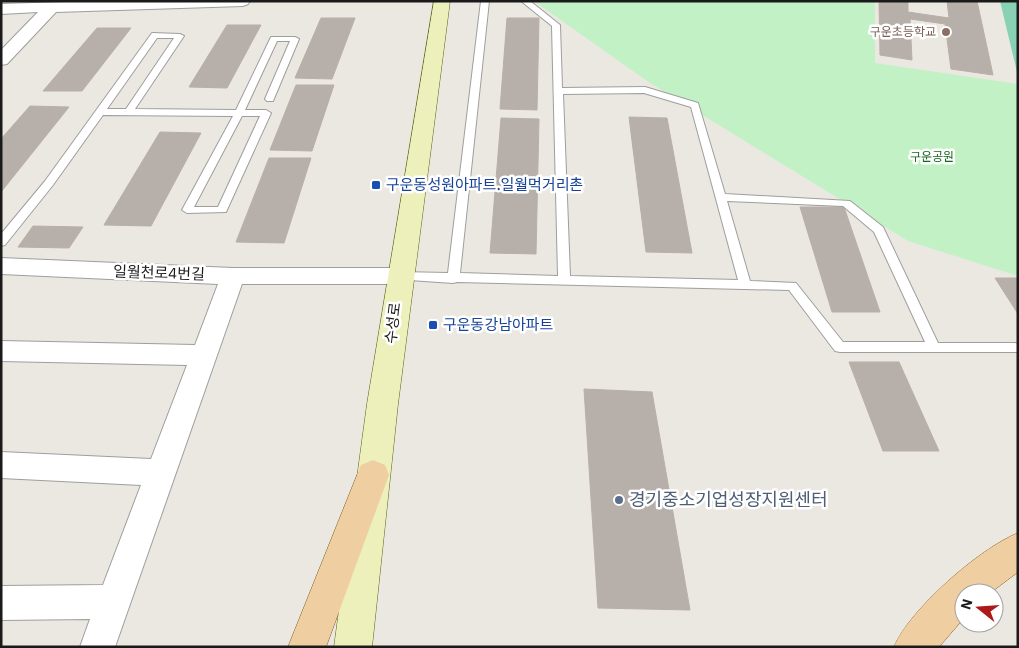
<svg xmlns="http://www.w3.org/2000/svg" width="1019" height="648" viewBox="0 0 1019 648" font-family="'IBM Plex Sans','Noto Sans KR',sans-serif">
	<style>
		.park { fill: #c2f1c5 }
		.pitch { fill: #88d1b5 }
		.building { fill: #b7b0aa; stroke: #baafa5 }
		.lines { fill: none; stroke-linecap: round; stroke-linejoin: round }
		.lane-casing { stroke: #9e9e9e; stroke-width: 2 }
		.street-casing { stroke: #9e9e9e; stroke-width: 2 }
		.secondary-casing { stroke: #596111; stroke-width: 1 }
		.primary-casing { stroke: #7f5b12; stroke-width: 1 }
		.lane { fill: #fff; fill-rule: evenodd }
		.street { fill: #fff; fill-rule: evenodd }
		.secondary { fill: #edf0ba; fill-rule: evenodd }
		.primary { fill: #efcea2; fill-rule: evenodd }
		.education-dot { fill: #8d6e63; stroke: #fff; stroke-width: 2 }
		.transit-dot { fill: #1a4fb4; stroke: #fff; stroke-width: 2 }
		.service-dot { fill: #5c6f8a; stroke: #fff; stroke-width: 2 }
		.labels { text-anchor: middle; stroke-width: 5; stroke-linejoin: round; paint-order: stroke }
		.far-education-label { font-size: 12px; fill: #785e54; stroke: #fff; text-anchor: end }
		.far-park-label { font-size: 12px; fill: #18691e; stroke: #fff }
		.transit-label { font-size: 15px; fill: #164399; stroke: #fff; text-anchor: start }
		.street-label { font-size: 15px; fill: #1a1a1a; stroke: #fff }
		.near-service-label { font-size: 18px; fill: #4e5e75; stroke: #fff; text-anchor: start }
	</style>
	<rect width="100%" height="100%" fill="#ebe8e1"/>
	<path class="park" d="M534 1H875V63L1018 84V276L908 241 647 81Z"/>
	<path class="pitch" d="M1000 1H1018V72H1017Z"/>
	<g class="building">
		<path d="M879 1H908V12L949 18 947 1H977L993 75 951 69 945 24 910 19 912 60 880 55Z"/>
		<path d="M321 18H355L332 79 295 78Z"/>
		<path d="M507 18H539L537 110 500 109Z"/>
		<path d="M227 25H261L227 88 189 87Z"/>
		<path d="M97 28H131L82 91H43Z"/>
		<path d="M296 85H334L312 151 270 150Z"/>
		<path d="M30 106 69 107 1 192V139Z"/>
		<path d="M629 117 667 118 692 253 646 252Z"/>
		<path d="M501 118 539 119 536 254 490 253Z"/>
		<path d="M160 132 201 133 151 226 104 225Z"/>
		<path d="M269 158H311L284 243 236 242Z"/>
		<path d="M800 207H844L880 312H832Z"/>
		<path d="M33 226 83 227 69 248 18 247Z"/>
		<path d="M995 278H1018V314Z"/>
		<path d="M849 362H899L939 451H883Z"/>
		<path d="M584 389 652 392 690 610 598 608Z"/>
	</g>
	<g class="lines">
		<g class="lane-casing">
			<g id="lane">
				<path d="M481 1H489L460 273 558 276 552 26 521 1H530L560 25 562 88 645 87 698 103 725 194 850 201 883 227 938 343H1015L1018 344V352H840L835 351 789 290 457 282 453 283 395 279 393 276 399 272 448 273ZM644 93 691 107 738 280 570 276 563 94ZM727 201 843 206 874 232 925 342H843L796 283 750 281Z"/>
				<path d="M152 33 180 34 184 36 135 109 236 110 271 37H295L299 39 273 101H267L265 99 290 41H277L245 110H266L271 113 226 212 187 213 182 210 233 116 103 115 53 185 5 245 1 246V234L45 181ZM157 38H174L126 109H107ZM242 116H260L218 207H194Z"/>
			</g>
		</g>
		<g class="street-casing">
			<g id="street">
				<path d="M97 1H250L248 4 243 6 56 12 7 64 1 65V50L38 12 1 14V4Z"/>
				<path d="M1 258 233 268H399L407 270 411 276 407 282 399 284H242L115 647H80L90 619 1 620V586L103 585 141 485 1 478V452L151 459 187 365 1 361V341L195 345 218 284 1 274Z"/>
			</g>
		</g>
		<g class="secondary-casing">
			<path id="secondary" d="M434 1H450L398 404 372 647H334L367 404Z"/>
		</g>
		<g class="primary-casing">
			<g id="primary">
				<path d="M373 460 385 465 389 475 326 647H288L357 475 361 465Z"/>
				<path d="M1018 533V572L990 593H964V618L939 647H894C909 610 980 548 1018 533Z"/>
			</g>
		</g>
		<use href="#lane" class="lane"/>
		<use href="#street" class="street"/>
		<use href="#secondary" class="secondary"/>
		<use href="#primary" class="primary"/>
	</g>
	<circle class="education-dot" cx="946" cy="32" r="5"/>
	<g class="transit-dot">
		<rect x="371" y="180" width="10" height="10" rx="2.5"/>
		<rect x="428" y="320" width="10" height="10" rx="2.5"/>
	</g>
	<circle class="service-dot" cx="619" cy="500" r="5"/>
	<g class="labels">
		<g class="far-education-label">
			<text x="936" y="36">구운초등학교</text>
		</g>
		<g class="far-park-label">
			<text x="932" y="161">구운공원</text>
		</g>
		<g class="transit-label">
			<text x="386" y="190">구운동성원아파트.일월먹거리촌</text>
			<text x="443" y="330">구운동강남아파트</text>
		</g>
		<g class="street-label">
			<text transform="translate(159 273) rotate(2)" y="5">일월천로4번길</text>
			<text transform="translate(393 323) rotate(-83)" y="5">수성로</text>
		</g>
		<g class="near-service-label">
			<text x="629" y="506">경기중소기업성장지원센터</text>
		</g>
	</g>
	<rect width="1019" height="648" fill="none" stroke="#1a1a1a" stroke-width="5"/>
	<g transform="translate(979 608) rotate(287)"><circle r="24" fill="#ffffff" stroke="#a3a3a3"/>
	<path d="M0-4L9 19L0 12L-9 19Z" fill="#ad1818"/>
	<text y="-8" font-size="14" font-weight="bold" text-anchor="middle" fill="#1a1a1a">N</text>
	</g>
</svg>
